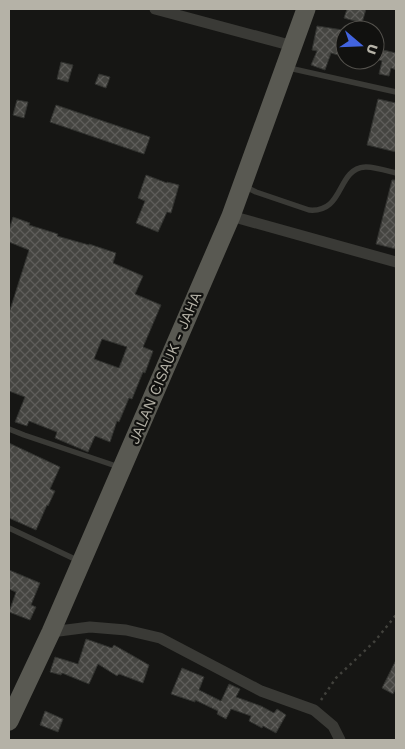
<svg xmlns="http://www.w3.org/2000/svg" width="405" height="749" viewBox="0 0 405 749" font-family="'Work Sans',sans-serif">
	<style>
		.building { fill: url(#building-cross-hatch); stroke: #31322f; fill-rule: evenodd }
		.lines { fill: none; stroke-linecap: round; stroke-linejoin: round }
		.path { stroke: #41413c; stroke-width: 2.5; stroke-dasharray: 2.5 4; stroke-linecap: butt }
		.service { stroke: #3a3a36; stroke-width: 5.5 }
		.minor { stroke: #3a3a36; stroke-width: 11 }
		.primary { stroke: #595952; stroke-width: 19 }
		.labels { text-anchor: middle; stroke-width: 4.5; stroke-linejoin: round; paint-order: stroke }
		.street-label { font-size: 15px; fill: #b5b2a7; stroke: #11110f }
	</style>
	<defs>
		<pattern id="building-cross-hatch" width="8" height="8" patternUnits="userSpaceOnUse" patternTransform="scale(1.25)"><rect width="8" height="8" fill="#454541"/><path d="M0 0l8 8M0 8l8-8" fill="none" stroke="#5e5d5a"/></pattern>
	</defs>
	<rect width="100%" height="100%" fill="#161614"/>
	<g class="building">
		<path d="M347 9H366L362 23 344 18Z"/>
		<path d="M317 26 343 30 341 39 345 40V51L339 49 338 55 331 53 325 70 311 65 317 51 312 50Z"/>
		<path d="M375 48 396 53V70L391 68 389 76 379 74 382 61 375 59Z"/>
		<path d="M61 62 73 65 68 82 57 79Z"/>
		<path d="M99 74 110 77 106 88 95 84Z"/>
		<path d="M378 99 396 103V152L367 145Z"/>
		<path d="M17 100 28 102 24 118 13 115Z"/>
		<path d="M56 105 150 137 144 154 50 122Z"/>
		<path d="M146 175 167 183V182L179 185 171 213 167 212 158 232 136 223 145 201 138 198Z"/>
		<path d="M392 180H396V249L376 244Z"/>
		<path d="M13 217 30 223 29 225 58 234 57 236 89 245V244L116 253 113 263 143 276 135 294 161 305 143 347 153 351 145 373 143 372 132 399 129 398 119 422 117 421 110 442 95 436 88 452 55 438 57 432 29 421 27 426 15 422 25 397 9 391V313L29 250 9 242V230ZM102 339 127 347 119 368 94 359Z"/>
		<path d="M9 443 60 467 50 489 55 491 48 506 47 505 36 530 9 518Z"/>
		<path d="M9 570 40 583 31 605 36 607 30 620 9 612 16 592 9 589Z"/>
		<path d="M86 639 112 648 114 645 149 665 143 683 119 674 117 676 98 664 89 684 62 673 61 675 50 672 55 657 78 664Z"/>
		<path d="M396 660V688L393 694 382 688Z"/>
		<path d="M182 668 204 677 199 690 221 701 229 684 240 689 236 697 261 706 274 713 277 709 286 715 276 733 263 726 262 728 249 721 251 716 231 709 226 719 217 714 218 711 195 700V702L171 694Z"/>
		<path d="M45 711 63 719 58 732 40 725Z"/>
	</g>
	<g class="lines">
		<path class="path" d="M321 700 336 678 375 641 396 615"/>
		<g class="service">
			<path d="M289 68 396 92"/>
			<path d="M244 186 256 192 309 210C345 213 336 169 365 167 372 166 388 171 396 173"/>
			<path d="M9 429 24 435 119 467"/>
			<path d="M9 528 79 561"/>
		</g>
		<g class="minor">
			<path d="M155 9 293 46"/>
			<path d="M231 216 396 262"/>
			<path d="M51 632 90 627 126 630 160 638 261 691 314 710 333 726 340 740"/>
		</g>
		<path class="primary" d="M9 721 51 632 231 216 306 9"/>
	</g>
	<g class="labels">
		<g class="street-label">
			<text transform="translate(165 368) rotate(-67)" y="5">JALAN CISAUK - JAHA</text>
		</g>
	</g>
	<rect width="405" height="749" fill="none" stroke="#b5b2a7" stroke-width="20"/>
	<g transform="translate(360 45) rotate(109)"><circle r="24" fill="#11110f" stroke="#53514c"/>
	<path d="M0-4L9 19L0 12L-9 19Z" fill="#4264e0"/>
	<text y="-8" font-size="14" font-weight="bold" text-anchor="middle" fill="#b5b2a7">U</text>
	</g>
</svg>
